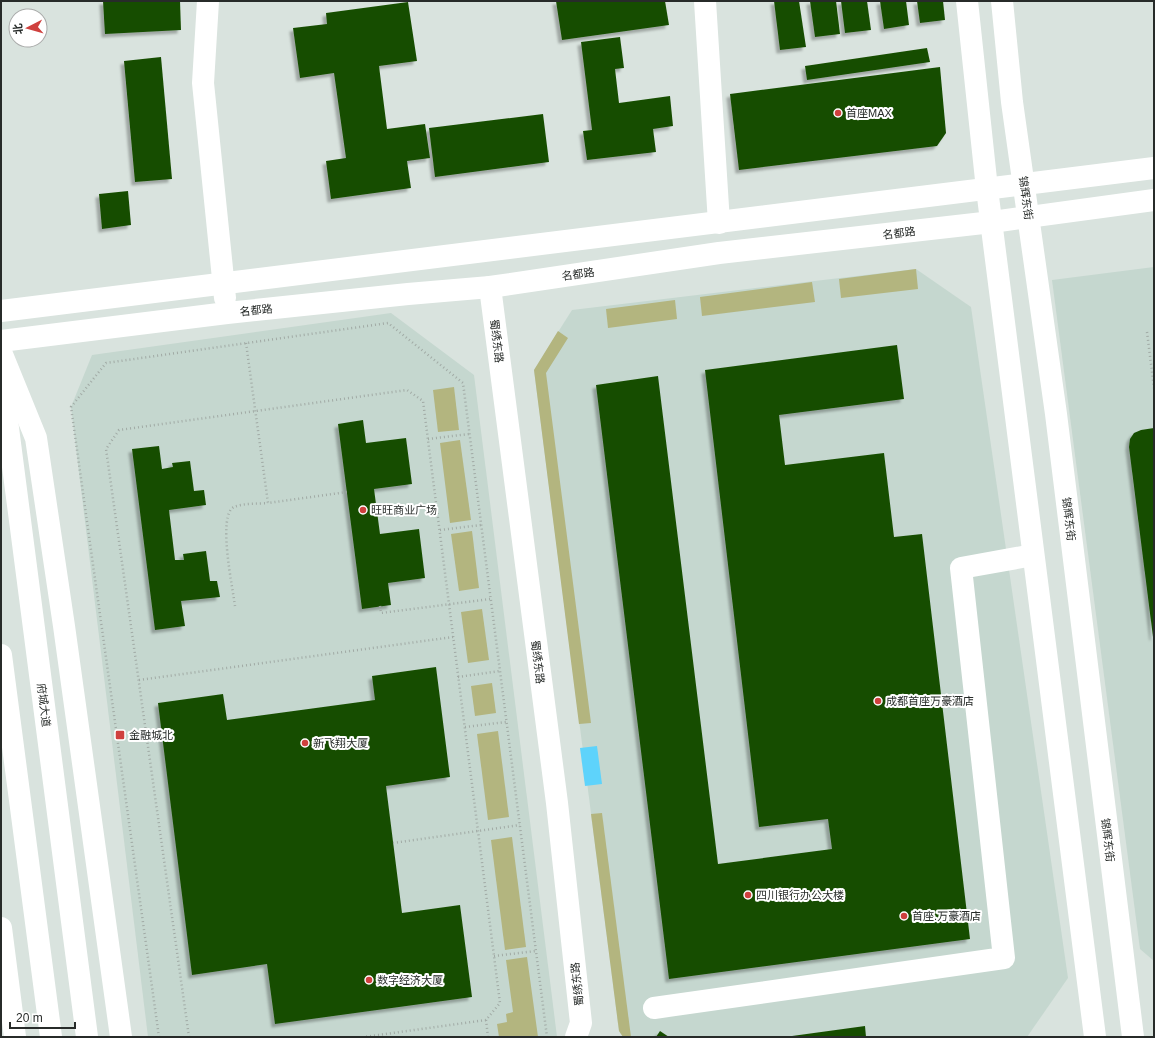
<svg xmlns="http://www.w3.org/2000/svg" width="1155" height="1038" viewBox="0 0 1155 1038" font-family="Helvetica,'Noto Sans SC',sans-serif">
	<style>
		.built { fill: #c5d7cf }
		.green { fill: #b3b57f }
		.water { fill: #5ed3fb }
		.building { fill: #184e00; filter: url(#shadow) }
		.lines { fill: none; stroke-linecap: round; stroke-linejoin: round }
		.path { stroke: #a1aaa5; stroke-width: 2.5; stroke-dasharray: 1 3; stroke-linecap: butt }
		.minor { stroke: #fff; stroke-width: 22 }
		.major { stroke: #fff; stroke-width: 22 }
		.poi-dot { fill: #cf403e; stroke: #fff; stroke-width: 1.5 }
		.labels { text-anchor: middle; stroke-width: 4; stroke-linejoin: round; paint-order: stroke }
		.poi-label { font-size: 11px; fill: #272b29; stroke: #fff; text-anchor: start }
		.street-label { font-size: 11px; fill: #272b29; stroke: #fff }
	</style>
	<defs>
		<filter id="shadow"><feDropShadow dx="-3.5" dy="3.5" stdDeviation="1" flood-color="#0004"/></filter>
	</defs>
	<rect width="100%" height="100%" fill="#d9e3de"/>
	<g class="built">
		<path d="M1154 267V961L1140 949 1052 280Z"/>
		<path d="M916 269 971 307 1068 978 1027 1037H623L619 1031 534 370 572 310Z"/>
		<path d="M391 313 474 375 557 1037H148L71 407 92 355Z"/>
	</g>
	<g class="green">
		<path d="M916 269 918 289 841 298 839 279Z"/>
		<path d="M812 282 815 302 702 316 700 297Z"/>
		<path d="M675 300 677 319 608 328 606 309Z"/>
		<path d="M558 331 568 338 546 373 591 723 579 724 534 370Z"/>
		<path d="M454 387 459 430 438 432 433 390Z"/>
		<path d="M460 440 471 520 450 523 440 443Z"/>
		<path d="M472 531 479 588 459 591 451 534Z"/>
		<path d="M482 609 489 660 468 663 461 612Z"/>
		<path d="M492 683 496 713 475 716 471 686Z"/>
		<path d="M498 731 509 817 488 820 477 734Z"/>
		<path d="M602 813 631 1037H623L619 1031 591 814Z"/>
		<path d="M512 837 526 947 505 950 491 840Z"/>
		<path d="M527 957 538 1037H499L497 1024 507 1022 506 1014 513 1012 506 960Z"/>
	</g>
	<path class="water" d="M597 746 602 784 585 786 580 748Z"/>
	<g class="building">
		<path d="M103 1H180L181 30 105 34Z"/>
		<path d="M556 1H665L669 25 562 40Z"/>
		<path d="M774 1H799L806 47 780 50Z"/>
		<path d="M810 1H836L840 34 815 37Z"/>
		<path d="M841 1H867L871 30 845 33Z"/>
		<path d="M880 1H906L909 25 884 29Z"/>
		<path d="M917 1H943L945 20 920 23Z"/>
		<path d="M408 2 417 61 379 66 387 129 425 124 430 158 407 161 411 188 331 199 326 161 346 158 334 73 300 78 293 28 327 24 326 13Z"/>
		<path d="M620 37 624 68 615 69 619 103 670 96 673 126 653 129 656 152 587 160 583 131 592 130 581 42Z"/>
		<path d="M927 48 930 62 807 80 805 66Z"/>
		<path d="M161 57 172 179 135 182 124 61Z"/>
		<path d="M940 67 946 133 937 146 739 170 730 94Z"/>
		<path d="M543 114 549 162 435 177 429 128Z"/>
		<path d="M128 191 131 225 102 229 99 194Z"/>
		<path d="M897 345 904 399 779 415 785 465 884 453 894 537 922 534 970 939 669 979 596 385 658 376 718 864 832 849 828 819 759 827 705 370Z"/>
		<path d="M363 420 366 443 406 438 412 484 374 489 380 534 419 529 425 578 388 583 391 605 362 609 338 424Z"/>
		<path d="M1154 428V637H1153L1129 447 1130 439 1134 433 1141 430Z"/>
		<path d="M159 446 162 469 173 467 172 463 190 461 194 491 204 490 206 505 169 510 175 560H184L183 554 206 551 210 581H217L220 597 181 601 185 626 155 630 132 449Z"/>
		<path d="M436 667 450 777 386 786 402 913 460 905 472 997 275 1024 267 964 192 975 158 703 223 694 227 720 375 700 372 676Z"/>
		<path d="M865 1026 866 1037H792V1036Z"/>
		<path d="M660 1031 669 1037H656Z"/>
	</g>
	<g class="lines">
		<g class="path">
			<path d="M1147 332 1154 388"/>
			<path d="M246 343 268 503 347 492"/>
			<path d="M428 439 469 434"/>
			<path d="M440 530 481 525"/>
			<path d="M235 606C233 589 217 515 234 507 243 503 258 504 268 503"/>
			<path d="M380 606 381 613 490 599"/>
			<path d="M458 677 500 671"/>
			<path d="M139 680 453 637"/>
			<path d="M465 727 506 722"/>
			<path d="M393 843 520 825"/>
			<path d="M494 956 536 951"/>
			<path d="M486 1020 488 1037"/>
			<path d="M159 1037 71 407 106 363 388 323 463 383 547 1037"/>
			<path d="M189 1037 106 449 119 430 407 390 423 401 500 1003 486 1020 364 1037"/>
		</g>
		<g class="minor">
			<path d="M208 1 203 83 225 298"/>
			<path d="M705 1 719 223"/>
			<path d="M967 1 987 189 1095 1037"/>
			<path d="M1002 1 1012 102 1056 414 1133 1037"/>
			<path d="M490 287 557 803 581 1023 576 1037"/>
			<path d="M1 311 1154 168"/>
			<path d="M1 341 227 313 408 294 490 287 719 253 992 222 1154 200"/>
			<path d="M1 352 36 438 64 626 121 1037"/>
			<path d="M1 928 15 1037"/>
			<path d="M654 1008 1004 958 961 568 1033 555"/>
		</g>
		<g class="major">
			<path d="M1 374 87 1037"/>
			<path d="M1 655 51 1037"/>
		</g>
	</g>
	<g class="poi-dot">
		<circle cx="838" cy="113" r="4"/>
		<circle cx="363" cy="510" r="4"/>
		<circle cx="878" cy="701" r="4"/>
		<rect x="115" y="730" width="10" height="10" rx="2"/>
		<circle cx="305" cy="743" r="4"/>
		<circle cx="748" cy="895" r="4"/>
		<circle cx="904" cy="916" r="4"/>
		<circle cx="369" cy="980" r="4"/>
	</g>
	<g class="labels">
		<g class="poi-label">
			<text x="846" y="117">首座MAX</text>
			<text x="371" y="514">旺旺商业广场</text>
			<text x="886" y="705">成都首座万豪酒店</text>
			<text x="129" y="739">金融城北</text>
			<text x="313" y="747">新飞翔大厦</text>
			<text x="756" y="899">四川银行办公大楼</text>
			<text x="912" y="920">首座.万豪酒店</text>
			<text x="377" y="984">数字经济大厦</text>
		</g>
		<g class="street-label">
			<text transform="translate(1026 198) rotate(82)" y="4">锦辉东街</text>
			<text transform="translate(899 233) rotate(-7)" y="4">名都路</text>
			<text transform="translate(578 274) rotate(-8)" y="4">名都路</text>
			<text transform="translate(256 310) rotate(-6)" y="4">名都路</text>
			<text transform="translate(497 341) rotate(83)" y="4">蜀绣东路</text>
			<text transform="translate(1069 519) rotate(83)" y="4">锦辉东街</text>
			<text transform="translate(538 662) rotate(83)" y="4">蜀绣东路</text>
			<text transform="translate(44 705) rotate(83)" y="4">府城大道</text>
			<text transform="translate(1108 840) rotate(83)" y="4">锦辉东街</text>
			<text transform="translate(577 984) rotate(-96)" y="4">蜀绣东路</text>
		</g>
	</g>
	<rect width="1155" height="1038" fill="none" stroke="#272b29" stroke-width="4"/>
	<g transform="translate(28 28) rotate(264)"><circle r="19" fill="#ffffff" stroke="#a9aaa9"/>
	<path d="M0-3L7 15L0 10L-7 15Z" fill="#cf403e"/>
	<text y="-6" font-size="11" font-weight="bold" text-anchor="middle" fill="#272b29">北</text>
	</g>
	<path d="M10 1022v6h65v-6" fill="none" stroke="#272b29" stroke-width="2"/>
	<text x="16" y="1022" font-size="12" fill="#272b29" stroke="#ffffff" stroke-width="3" paint-order="stroke">20 m</text>
</svg>
